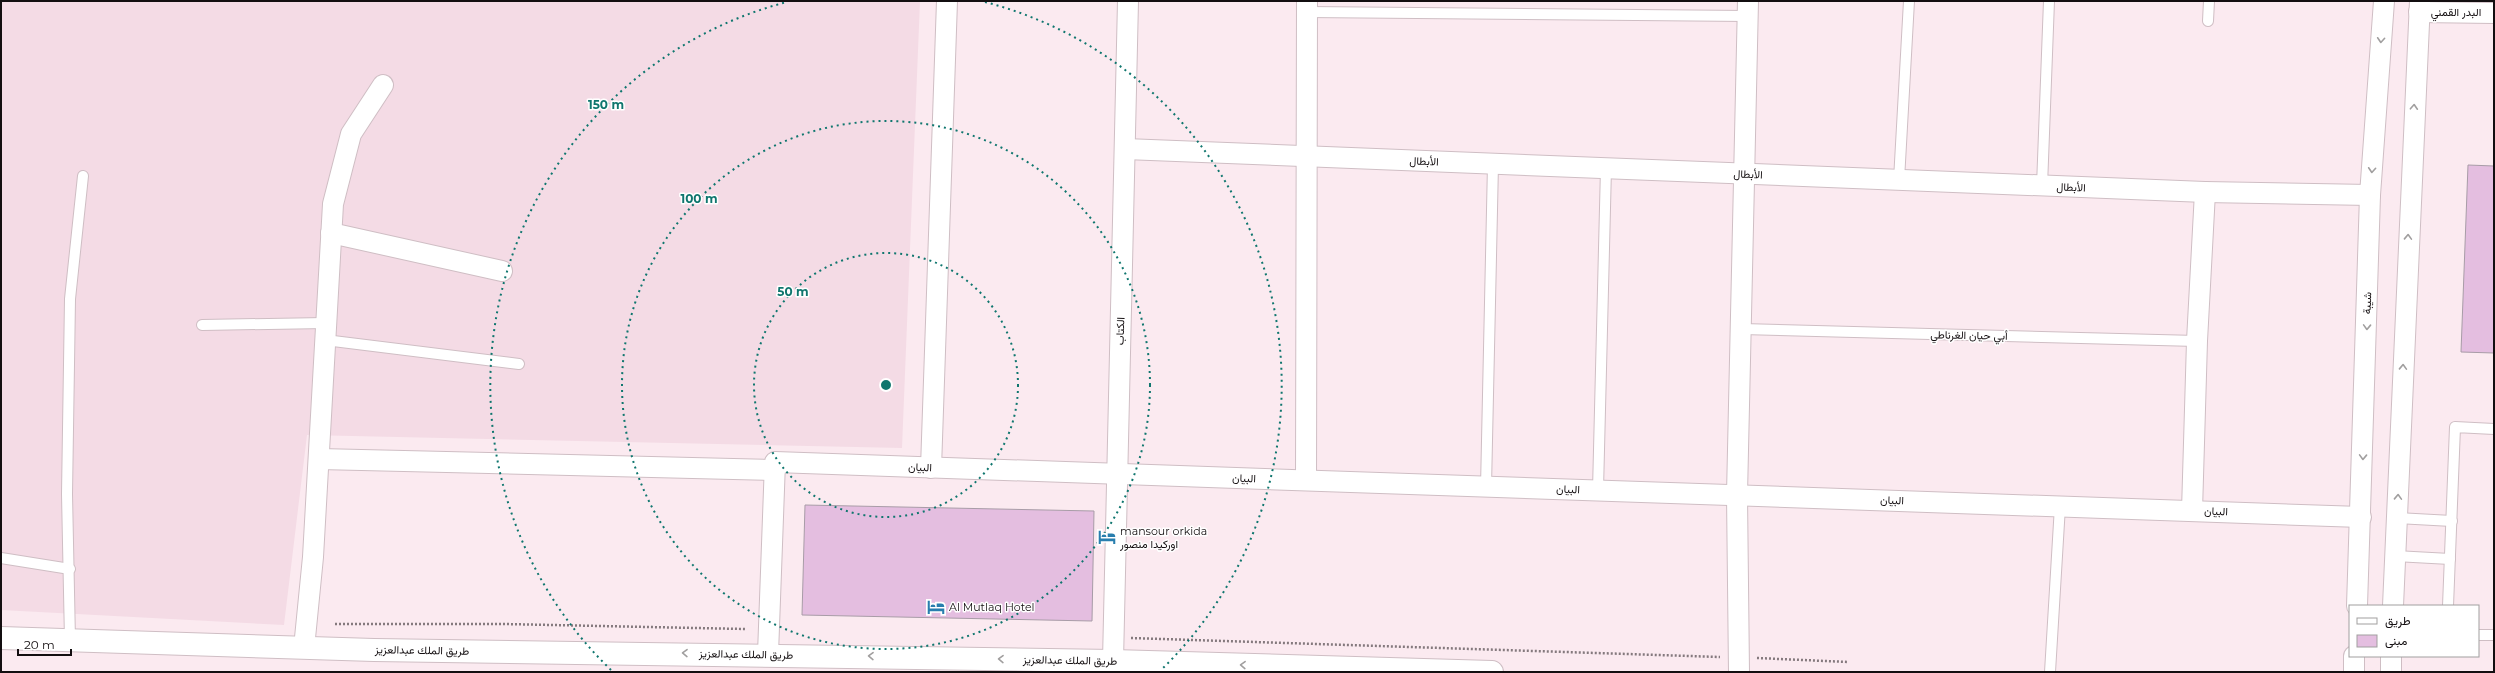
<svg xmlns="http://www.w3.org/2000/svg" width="2495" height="673" viewBox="0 0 2495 673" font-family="Montserrat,Vazirmatn,sans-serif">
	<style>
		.built { fill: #f4dbe5 }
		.building { fill: #e4bee0; stroke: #a89ca7 }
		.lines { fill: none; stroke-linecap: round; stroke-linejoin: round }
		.lane-casing { stroke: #cfbec4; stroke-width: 12 }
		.street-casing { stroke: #cfbec4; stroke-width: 22 }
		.secondary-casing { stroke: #cfbec4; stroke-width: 24 }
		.path { stroke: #84797d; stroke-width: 2.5; stroke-dasharray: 2 2; stroke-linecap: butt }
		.lane { stroke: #fff; stroke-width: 10 }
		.street { stroke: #fff; stroke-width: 20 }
		.secondary { stroke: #fff; stroke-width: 22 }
		.oneway { stroke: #a19f9f }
		.ring { fill: none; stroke: #0f766e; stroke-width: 2; stroke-dasharray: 2 4 }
		.labels { text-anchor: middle; stroke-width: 3; stroke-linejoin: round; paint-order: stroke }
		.street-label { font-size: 11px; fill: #130e10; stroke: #fff }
		.poi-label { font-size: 11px; fill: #130e10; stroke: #fff; text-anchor: start }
		.centre { fill: #0f766e; stroke: #fff; stroke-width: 2 }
		.ring-label { font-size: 12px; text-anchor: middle; font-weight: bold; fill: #0f766e; stroke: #fff; stroke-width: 3; stroke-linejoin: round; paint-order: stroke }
	</style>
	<rect width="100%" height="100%" fill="#fbeaf0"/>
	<path class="built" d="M1 1H920L902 448 307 435 284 625 1 610Z"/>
	<g class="building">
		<path d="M2468 165 2494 166V353L2461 352Z"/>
		<path d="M805 505 1094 511 1092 621 802 615Z"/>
	</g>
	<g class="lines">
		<g class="lane-casing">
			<g id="lane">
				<path d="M1307 12 1748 16"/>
				<path d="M2208 21 2209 1"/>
				<path d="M1899 180 1909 1"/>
				<path d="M2042 186 2049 1"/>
				<path d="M202 325 325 323"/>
				<path d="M1742 329 2197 341"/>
				<path d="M325 340 519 364"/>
				<path d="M1486 487 1493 164"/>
				<path d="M1598 490 1606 168"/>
				<path d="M2397 518 2452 521"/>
				<path d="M2395 556 2450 559"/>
				<path d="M1 558 70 569"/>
				<path d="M2448 606 2455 427 2494 429"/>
				<path d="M2478 635H2494"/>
				<path d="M70 640 67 494 70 299 83 176"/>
				<path d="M2050 672 2060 506"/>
			</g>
		</g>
		<g class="street-casing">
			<g id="street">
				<path d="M2419 12 2494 13"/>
				<path d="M1125 149 2205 192 2370 195"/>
				<path d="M331 233 502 271"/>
				<path d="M319 459 775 470"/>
				<path d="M931 468 947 1"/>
				<path d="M1306 480 1307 1"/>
				<path d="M2192 511 2197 341 2205 192"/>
				<path d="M2357 606 2370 195 2384 1"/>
				<path d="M2393 606 2420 1"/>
				<path d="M304 648 313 557 333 204 351 134 383 85"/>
				<path d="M768 654 775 462 2361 517"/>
				<path d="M1113 661 1128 1"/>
				<path d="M1739 672 1737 495 1748 1"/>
				<path d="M2354 672V656"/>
				<path d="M2391 672V656"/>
			</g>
		</g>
		<g class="secondary-casing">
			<path id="secondary" d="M1 638 374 650 1113 661 1492 672"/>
		</g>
		<g class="path">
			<path d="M335 624H503L745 629"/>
			<path d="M1131 638 1720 657"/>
			<path d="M1757 658 1848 662"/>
		</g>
		<use href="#lane" class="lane"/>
		<use href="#street" class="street"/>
		<use href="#secondary" class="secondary"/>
	</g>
	<defs><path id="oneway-chevron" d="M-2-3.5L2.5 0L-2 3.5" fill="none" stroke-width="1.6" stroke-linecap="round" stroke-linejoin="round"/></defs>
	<g class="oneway">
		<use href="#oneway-chevron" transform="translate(2381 40) rotate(94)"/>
		<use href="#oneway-chevron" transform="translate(2414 107) rotate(-87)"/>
		<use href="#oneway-chevron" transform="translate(2372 170) rotate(94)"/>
		<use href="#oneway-chevron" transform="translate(2408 237) rotate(-88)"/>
		<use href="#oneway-chevron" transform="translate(2367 327) rotate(92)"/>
		<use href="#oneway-chevron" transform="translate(2403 367) rotate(-88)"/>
		<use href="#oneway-chevron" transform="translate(2363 457) rotate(92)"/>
		<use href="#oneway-chevron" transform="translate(2398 497) rotate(-88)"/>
		<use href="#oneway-chevron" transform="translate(685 653) rotate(-179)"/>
		<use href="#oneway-chevron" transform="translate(871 656) rotate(-179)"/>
		<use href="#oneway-chevron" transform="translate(1001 659) rotate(-179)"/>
		<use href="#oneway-chevron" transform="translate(1243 665) rotate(-178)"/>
	</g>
	<g class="ring">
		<circle cx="886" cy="385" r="132"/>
		<circle cx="886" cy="385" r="264"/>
		<path d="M611 670A396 396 0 0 1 787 2M985 2A396 396 0 0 1 1161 670"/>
	</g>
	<defs>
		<g id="hotel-bare" transform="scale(1.38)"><path d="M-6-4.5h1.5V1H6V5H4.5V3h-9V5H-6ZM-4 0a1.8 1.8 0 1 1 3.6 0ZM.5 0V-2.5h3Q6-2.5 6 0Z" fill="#287eae" stroke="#fff" stroke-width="2.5" paint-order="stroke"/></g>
	</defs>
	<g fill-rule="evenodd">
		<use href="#hotel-bare" x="1107" y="537"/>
		<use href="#hotel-bare" x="936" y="607"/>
	</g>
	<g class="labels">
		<g class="street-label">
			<text x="2456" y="16">البدر القمني</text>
			<text transform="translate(1424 161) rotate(2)" y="4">الأبطال</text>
			<text transform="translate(1748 174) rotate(2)" y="4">الأبطال</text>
			<text transform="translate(2071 187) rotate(2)" y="4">الأبطال</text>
			<text transform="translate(2367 303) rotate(-88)" y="4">شيبة</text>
			<text transform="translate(1120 331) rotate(-88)" y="4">الكتاب</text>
			<text transform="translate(1969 335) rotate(1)" y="4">أبي حيان الغرناطي</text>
			<text transform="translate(920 467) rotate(2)" y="4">البيان</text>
			<text transform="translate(1244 478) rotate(2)" y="4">البيان</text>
			<text transform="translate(1568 489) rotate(2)" y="4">البيان</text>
			<text transform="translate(1892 500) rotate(2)" y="4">البيان</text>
			<text transform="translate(2216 511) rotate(2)" y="4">البيان</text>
			<text transform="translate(422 650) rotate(1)" y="4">طريق الملك عبدالعزيز</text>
			<text transform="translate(746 654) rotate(1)" y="4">طريق الملك عبدالعزيز</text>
			<text transform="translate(1070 660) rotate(1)" y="4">طريق الملك عبدالعزيز</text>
		</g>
		<g class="poi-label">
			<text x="1120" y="535">mansour orkida<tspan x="1120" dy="13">اوركيدا منصور</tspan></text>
			<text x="949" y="611">Al Mutlaq Hotel</text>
		</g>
	</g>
	<circle cx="886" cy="385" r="6" class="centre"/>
	<g class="ring-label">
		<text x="606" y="109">150 m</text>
		<text x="699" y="203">100 m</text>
		<text x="793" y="296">50 m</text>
	</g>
	<rect width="2495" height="673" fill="none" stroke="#130e10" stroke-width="4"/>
	<rect x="2349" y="605" width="130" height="52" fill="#ffffff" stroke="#a19f9f"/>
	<rect x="2357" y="618" width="20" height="6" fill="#ffffff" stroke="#a19f9f"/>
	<text x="2385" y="625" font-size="12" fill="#130e10">طريق</text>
	<rect x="2357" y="635" width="20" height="12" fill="#e4bee0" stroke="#a19f9f"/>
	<text x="2385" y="645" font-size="12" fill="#130e10">مبنى</text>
	<path d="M18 649v6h53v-6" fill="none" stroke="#130e10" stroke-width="2"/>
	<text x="24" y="649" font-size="12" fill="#130e10" stroke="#ffffff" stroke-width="3" paint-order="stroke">20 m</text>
</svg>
